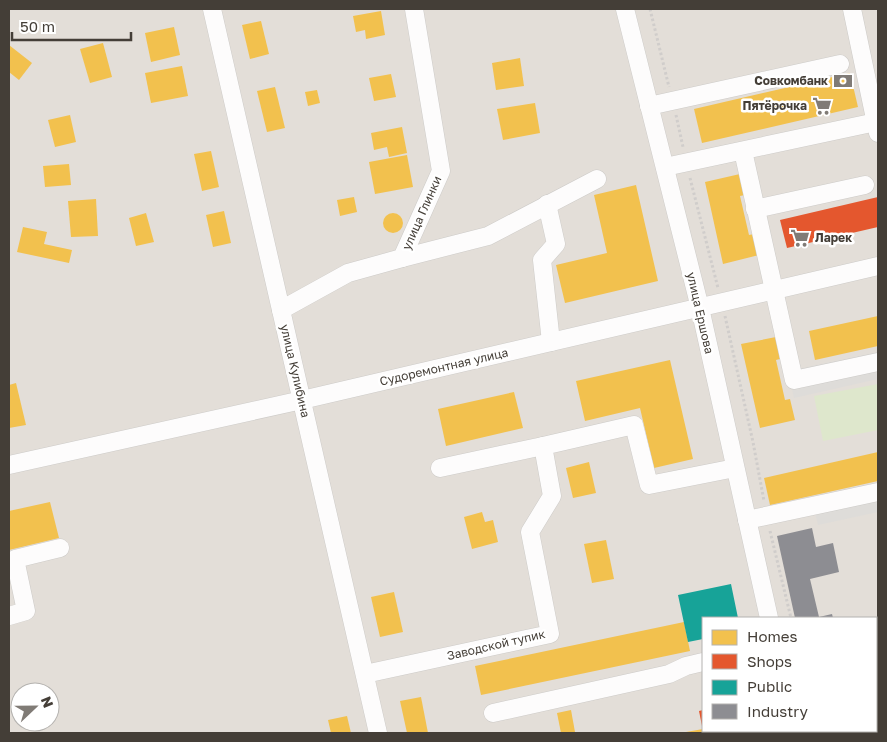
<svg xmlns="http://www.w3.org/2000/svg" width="887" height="742" viewBox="0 0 887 742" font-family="'Golos Text',sans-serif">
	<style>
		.residential { fill: #e3ded8; fill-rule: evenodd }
		.green { fill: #dee7cc }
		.parking { fill: #dedcd9 }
		.homes { fill: #f2c14e }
		.shops { fill: #e4572e }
		.public { fill: #17a398 }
		.industry { fill: #8d8d92 }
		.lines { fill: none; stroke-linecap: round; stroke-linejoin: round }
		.minor-casing { stroke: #cdcbc8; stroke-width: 19 }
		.path { stroke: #d0cdcb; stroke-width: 3; stroke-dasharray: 2.5 2.5; stroke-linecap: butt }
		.minor { stroke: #fdfcfc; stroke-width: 18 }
		.labels { text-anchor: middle; stroke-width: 5; stroke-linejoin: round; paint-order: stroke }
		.poi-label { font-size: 12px; font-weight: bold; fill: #443e37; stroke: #fff; text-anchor: end }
		.street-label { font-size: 12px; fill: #443e37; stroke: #fff }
	</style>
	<rect width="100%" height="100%" fill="#efedea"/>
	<path class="residential" d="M9 9H878V733H9ZM703 618H876V731H703ZM20 692H50V722H20Z"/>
	<g class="green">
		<path d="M878 384V430L823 441 814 396Z"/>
		<path d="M878 640V733H833V731H876V641Z"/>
	</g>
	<g class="parking">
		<path d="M878 352V379L794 398 788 371Z"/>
		<path d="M878 485V512L818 525 812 499Z"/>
	</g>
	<g class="homes">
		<path d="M381 11 385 35 366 39 365 30 356 32 353 16Z"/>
		<path d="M261 21 269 54 250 59 242 25Z"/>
		<path d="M174 27 180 55 151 62 145 33Z"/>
		<path d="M103 43 112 77 90 83 80 49Z"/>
		<path d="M9 45 32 63 19 80 9 72Z"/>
		<path d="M520 58 524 86 496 90 492 63Z"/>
		<path d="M182 66 188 96 151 103 145 73Z"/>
		<path d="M850 73 858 107 702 143 694 109Z"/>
		<path d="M391 74 396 97 374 101 369 78Z"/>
		<path d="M275 87 285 128 267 132 257 91Z"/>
		<path d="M317 90 320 103 308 106 305 92Z"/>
		<path d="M535 103 540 133 503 140 497 109Z"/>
		<path d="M70 115 76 142 55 147 48 120Z"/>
		<path d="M402 127 407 153 389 157 387 147 374 150 371 133Z"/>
		<path d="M211 151 219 187 202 191 194 154Z"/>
		<path d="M407 155 413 187 375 194 369 162Z"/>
		<path d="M69 164 71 185 45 187 43 166Z"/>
		<path d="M740 174 745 195 740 196 749 235 754 234 759 255 723 264 705 182Z"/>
		<path d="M636 185 658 281 565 303 556 265 607 253 594 195Z"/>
		<path d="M354 197 357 212 340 216 337 200Z"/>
		<path d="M96 199 98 236 71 237 68 201Z"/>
		<path d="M224 211 231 243 213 247 206 215Z"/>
		<circle cx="393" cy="223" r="10"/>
		<path d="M146 213 154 242 136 246 129 218Z"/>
		<path d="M23 227 47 232 44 244 72 250 69 263 17 252Z"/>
		<path d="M878 316V346L815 360 809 331Z"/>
		<path d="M776 337 780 359 776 360 785 400 790 399 795 420 760 428 741 344Z"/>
		<path d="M670 360 693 459 654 468 640 408 585 421 576 381Z"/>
		<path d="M16 383 26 425 9 428V385Z"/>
		<path d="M514 392 523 428 446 446 438 409Z"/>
		<path d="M878 452V481L770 505 764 478Z"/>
		<path d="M589 462 596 493 573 498 566 468Z"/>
		<path d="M50 502 59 538 9 550V511Z"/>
		<path d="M482 512 485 522 493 520 498 542 472 549 464 517Z"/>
		<path d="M606 540 614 579 592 583 584 544Z"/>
		<path d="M394 592 403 632 380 637 371 597Z"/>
		<path d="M684 622 690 651 481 695 475 666Z"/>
		<path d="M421 697 428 733H407L400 701Z"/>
		<path d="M571 710 575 732 561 733 557 713Z"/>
		<path d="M347 716 351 733H331L328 720Z"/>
		<path d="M703 729 704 733H686V732Z"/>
	</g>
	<g class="shops">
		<path d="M878 197V227L787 248 780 220Z"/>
		<path d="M703 710V726H702L699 711Z"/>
		<path d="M703 731H759L760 733H704Z"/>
	</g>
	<path class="public" d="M731 584 738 618H703V639L688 642 678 595Z"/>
	<path class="industry" d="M812 528 816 547 833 543 839 572 810 579 819 617 832 614 833 618H795L777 536Z"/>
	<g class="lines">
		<g class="minor-casing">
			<g id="minor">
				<path d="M212 9 378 733"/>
				<path d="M625 9 700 308 769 618"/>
				<path d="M852 9 878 133"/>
				<path d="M649 106 840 64"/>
				<path d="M743 151 794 380 878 362"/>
				<path d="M665 167 876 122"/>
				<path d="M547 204 556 244 542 260 551 342"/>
				<path d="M755 209 865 185"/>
				<path d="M402 258 488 236 597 179"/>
				<path d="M281 310 348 273 402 258 441 171 414 9"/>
				<path d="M9 465 302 400 878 266"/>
				<path d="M440 468 543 446"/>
				<path d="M747 520 878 492"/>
				<path d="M9 616 26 611 15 559 60 548"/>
				<path d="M365 674 550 634 530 532 552 496 543 446 634 425 649 485 735 468"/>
				<path d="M493 713 669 674 686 666 703 662"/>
				<path d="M794 731V733"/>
			</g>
		</g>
		<g class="path">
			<path d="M650 9 669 87"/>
			<path d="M676 115 683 147"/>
			<path d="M690 178 718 288"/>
			<path d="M725 316 753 442 764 501"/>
			<path d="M770 531 791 618"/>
			<path d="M817 731 818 733"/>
		</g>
		<use href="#minor" class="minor"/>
	</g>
	<defs>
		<g id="bank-bare" transform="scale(1.5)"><path d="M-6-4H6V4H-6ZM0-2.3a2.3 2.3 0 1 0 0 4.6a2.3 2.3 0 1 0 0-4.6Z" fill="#807b76" stroke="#fff" stroke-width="2.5" paint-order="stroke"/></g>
		<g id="supermarket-bare" transform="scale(1.5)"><path d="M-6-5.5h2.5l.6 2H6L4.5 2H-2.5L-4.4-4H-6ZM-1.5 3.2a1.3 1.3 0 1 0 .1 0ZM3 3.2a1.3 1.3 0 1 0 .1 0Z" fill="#807b76" stroke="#fff" stroke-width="2.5" paint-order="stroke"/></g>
	</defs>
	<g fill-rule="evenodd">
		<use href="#bank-bare" x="843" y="81"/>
		<use href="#supermarket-bare" x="822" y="106"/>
		<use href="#supermarket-bare" x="800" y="238"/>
	</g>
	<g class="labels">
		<g class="poi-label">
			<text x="828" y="85">Совкомбанк</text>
			<text x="807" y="110">Пятёрочка</text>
			<text x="815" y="242" text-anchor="start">Ларек</text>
		</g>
		<g class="street-label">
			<text transform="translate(422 213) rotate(-66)" y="4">улица Глинки</text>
			<text transform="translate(700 313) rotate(77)" y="4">улица Ершова</text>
			<text transform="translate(444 367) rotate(-13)" y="4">Судоремонтная улица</text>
			<text transform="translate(295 371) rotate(77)" y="4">улица Кулибина</text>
			<text transform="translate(496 645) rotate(-13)" y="4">Заводской тупик</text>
		</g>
	</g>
	<rect width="887" height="742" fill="none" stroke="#443e37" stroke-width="20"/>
	<rect x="702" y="617" width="175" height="115" fill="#ffffff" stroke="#b4b2af"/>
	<rect x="712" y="630" width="25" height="15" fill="#f2c14e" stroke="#b4b2af"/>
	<text x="747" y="642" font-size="15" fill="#443e37">Homes</text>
	<rect x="712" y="654" width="25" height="15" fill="#e4572e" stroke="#b4b2af"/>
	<text x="747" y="667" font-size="15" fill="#443e37">Shops</text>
	<rect x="712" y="680" width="25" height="15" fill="#17a398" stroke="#b4b2af"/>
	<text x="747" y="692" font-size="15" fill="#443e37">Public</text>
	<rect x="712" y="704" width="25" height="15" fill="#8d8d92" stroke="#b4b2af"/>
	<text x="747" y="717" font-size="15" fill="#443e37">Industry</text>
	<g transform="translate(35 707) rotate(68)"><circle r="24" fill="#ffffff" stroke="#b4b2af"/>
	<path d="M0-4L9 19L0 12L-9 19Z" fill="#807b76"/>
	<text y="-8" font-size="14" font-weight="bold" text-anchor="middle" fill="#443e37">N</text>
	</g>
	<path d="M12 32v8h119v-8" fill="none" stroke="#443e37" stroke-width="2.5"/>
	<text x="20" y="32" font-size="15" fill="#443e37" stroke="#ffffff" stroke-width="4" paint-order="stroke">50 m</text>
</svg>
